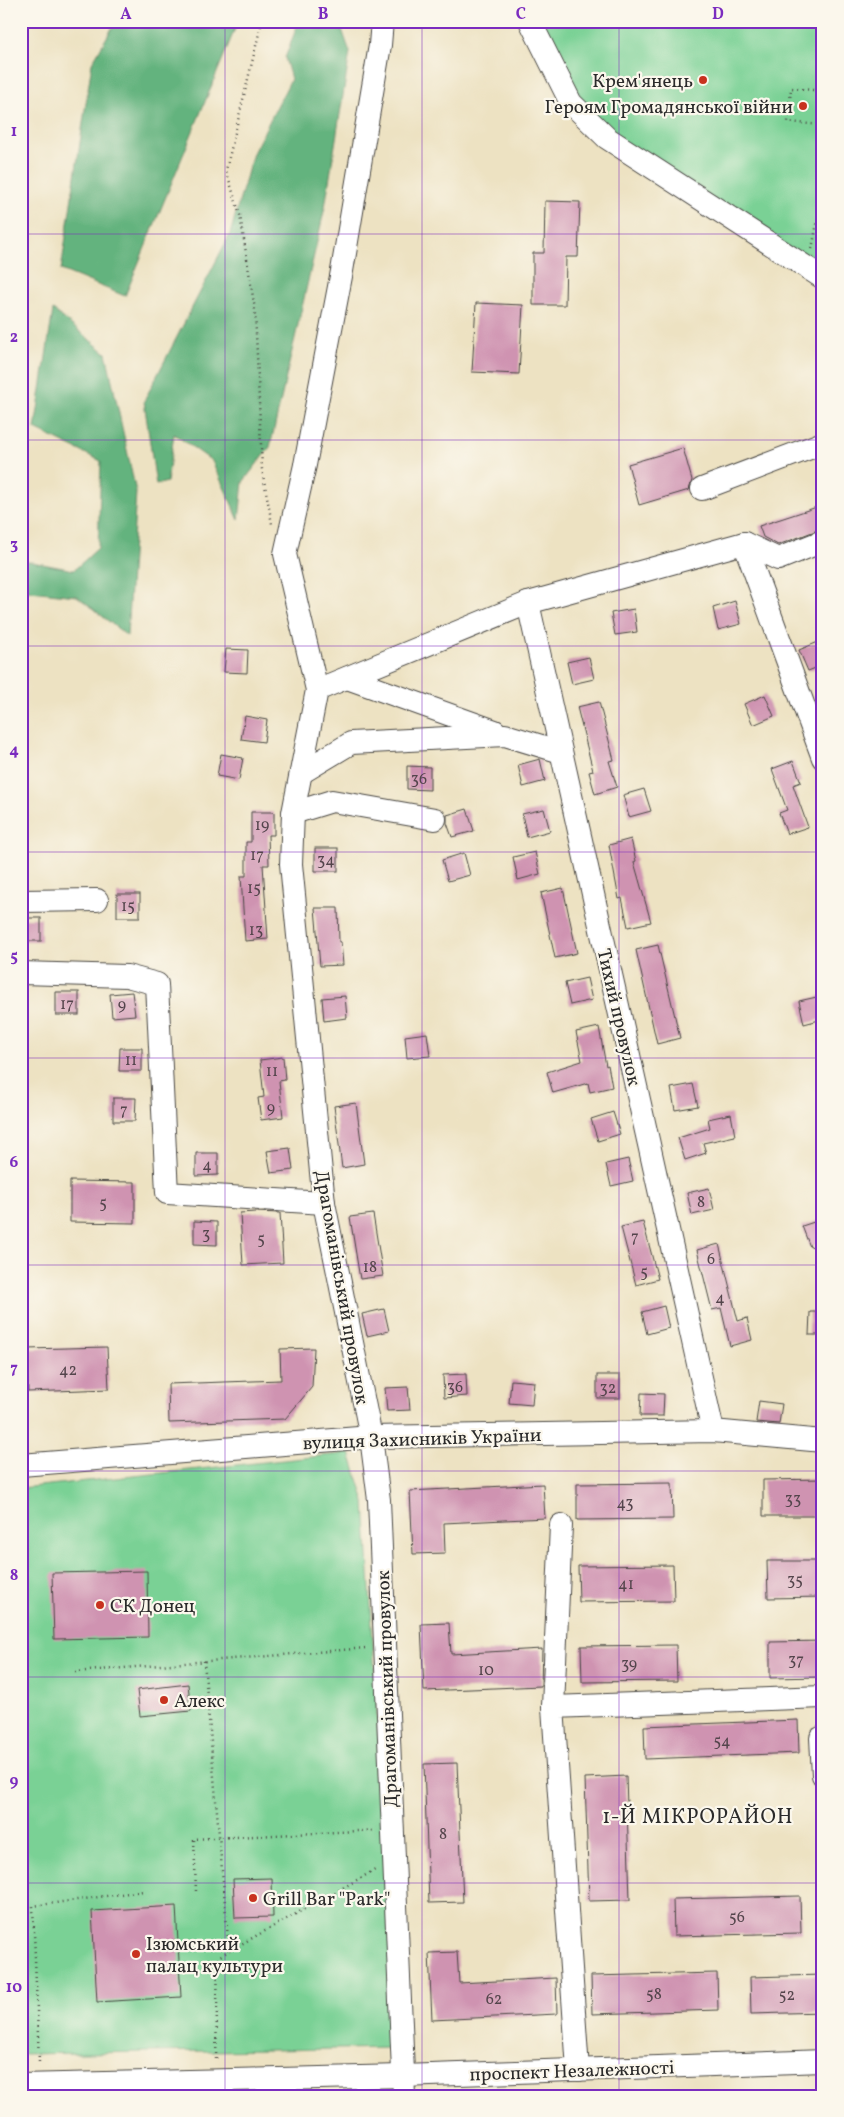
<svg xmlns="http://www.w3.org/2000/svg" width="844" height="2117" viewBox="0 0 844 2117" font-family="Vollkorn,serif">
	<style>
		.green { fill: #7ad195; stroke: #527e60 }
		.forest { fill: #63b37e; stroke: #476f54 }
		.building { fill: #cf93b1 }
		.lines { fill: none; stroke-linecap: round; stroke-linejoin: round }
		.minor-casing { stroke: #484642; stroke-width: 24 }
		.path { stroke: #484642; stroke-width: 2.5; stroke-dasharray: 1 4; stroke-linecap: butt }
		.minor { stroke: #fff; stroke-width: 22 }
		.grid { fill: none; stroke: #7b2cbf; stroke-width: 1; stroke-opacity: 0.55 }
		.poi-dot { fill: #c8321e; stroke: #fbf7ec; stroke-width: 2 }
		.labels { text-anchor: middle; stroke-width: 4.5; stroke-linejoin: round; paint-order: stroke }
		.number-label { font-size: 16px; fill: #54454c }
		.poi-label { font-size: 19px; fill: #2b2b2b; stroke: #fbf7ec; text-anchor: start }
		.street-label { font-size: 19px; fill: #2b2b2b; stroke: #fbf7ec }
		.quarter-label { font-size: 21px; letter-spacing: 1px; fill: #2b2b2b; stroke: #fbf7ec }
		.neatline { fill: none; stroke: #7b2cbf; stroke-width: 2 }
		.grid-label { font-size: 16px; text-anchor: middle; font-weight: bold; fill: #7b2cbf }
	</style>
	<rect width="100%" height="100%" fill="#fbf7ec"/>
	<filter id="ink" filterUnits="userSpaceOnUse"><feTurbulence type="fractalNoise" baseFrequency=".02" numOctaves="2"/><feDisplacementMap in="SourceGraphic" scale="10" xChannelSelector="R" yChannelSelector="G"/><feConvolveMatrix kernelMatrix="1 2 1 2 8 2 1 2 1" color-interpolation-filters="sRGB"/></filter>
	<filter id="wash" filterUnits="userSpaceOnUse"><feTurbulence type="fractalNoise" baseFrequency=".0096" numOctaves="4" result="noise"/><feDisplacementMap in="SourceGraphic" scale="20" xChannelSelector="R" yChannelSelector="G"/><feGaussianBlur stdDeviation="1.12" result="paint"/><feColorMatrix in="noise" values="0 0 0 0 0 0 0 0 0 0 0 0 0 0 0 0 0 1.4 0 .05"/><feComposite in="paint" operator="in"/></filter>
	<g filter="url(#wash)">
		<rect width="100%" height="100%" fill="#ede2c2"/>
		<g class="green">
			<path d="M530 21H823V271L607 138Z"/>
			<path d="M350 1453 365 1502 396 2048 21 2054V1488Z"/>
		</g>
		<g class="forest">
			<path d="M116 21H229L237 24 125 296 61 270 92 63Z"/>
			<path d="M299 21H339L350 52 325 207 270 447 243 482 239 520 212 461 174 434 167 482 156 485 144 401 230 234 253 153 291 79 285 58Z"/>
			<path d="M53 310 106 353 136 492 127 636 77 596 21 590V560L74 570 98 548 101 461 35 429Z"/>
		</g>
		<g id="blocks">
			<g class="building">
				<path d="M545 201 580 202 578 257H566L565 305H533V253H544Z"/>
				<path d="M476 303 523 305 519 374 472 372Z"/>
				<path d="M683 448 692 480 689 490 639 505 628 464Z"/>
				<path d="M823 505V528L778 545 763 537 759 526Z"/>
				<path d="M735 601 741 624 718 630 713 608Z"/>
				<path d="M634 609 637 632 615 635 611 613Z"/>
				<path d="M823 640V665L808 671 799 650Z"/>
				<path d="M226 649 248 650 247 673 224 672Z"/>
				<path d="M589 657 594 679 572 684 567 662Z"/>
				<path d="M765 695 774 716 753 725 744 704Z"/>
				<path d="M599 702 614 760 609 761 617 787 595 794 589 772 593 771 577 707Z"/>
				<path d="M245 716 267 720 264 742 241 739Z"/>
				<path d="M221 754 243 758 239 780 217 776Z"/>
				<path d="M540 759 545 781 523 787 518 765Z"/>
				<path d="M793 761 801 782 793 785 808 827 787 834 779 813 787 810 772 769Z"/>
				<path d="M407 766 430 767V790L407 789Z"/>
				<path d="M644 789 651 811 629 817 623 795Z"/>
				<path d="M467 809 474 831 452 837 447 823V815Z"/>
				<path d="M544 809 550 831 527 837 522 814Z"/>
				<path d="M251 812H274V835H268L269 865H263L268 939 245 941 241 876H246V842H251Z"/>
				<path d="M631 839 636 861 634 862 651 922 628 927 622 898 619 899 609 845Z"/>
				<rect x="315" y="848" width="23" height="23"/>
				<path d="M535 852 540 874 518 880 513 857Z"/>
				<path d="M464 853 470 875 448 881 442 860Z"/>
				<path d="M563 888 577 953 555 958 541 893Z"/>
				<rect x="117" y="894" width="23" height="23"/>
				<path d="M315 908H338L339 942H341L343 965 320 966Z"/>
				<rect x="21" y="918" width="20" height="23"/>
				<path d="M658 945 680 1038 657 1044 636 950Z"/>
				<path d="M587 978 592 1000 570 1005 565 983Z"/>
				<rect x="56" y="992" width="23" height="23"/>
				<path d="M132 992 135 1015 112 1017 110 994Z"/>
				<path d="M345 996 347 1018 324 1021 322 998Z"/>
				<path d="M821 996 823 1019 804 1024 799 1001Z"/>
				<path d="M599 1027 606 1066 608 1065 612 1087 590 1092 588 1083 553 1093 547 1072 582 1061 576 1032Z"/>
				<path d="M427 1033 430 1056 407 1058 405 1036Z"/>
				<path d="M120 1048H142V1071H119Z"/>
				<path d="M283 1057 285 1080 279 1081 283 1117 261 1120 258 1098 264 1097 260 1060Z"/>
				<path d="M693 1084 698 1106 675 1110 671 1088Z"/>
				<path d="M113 1098H136L135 1121H113Z"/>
				<path d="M356 1103 364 1164 342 1168 334 1106Z"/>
				<path d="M613 1112 620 1134 598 1141 591 1119Z"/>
				<path d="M731 1114 735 1136 703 1143 706 1153 685 1160 678 1138 710 1128 708 1119Z"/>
				<path d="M290 1148 293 1170 271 1173 267 1151Z"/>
				<path d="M196 1153H218V1175L196 1176Z"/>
				<path d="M628 1159 633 1181 611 1186 606 1164Z"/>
				<path d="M70 1181 135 1182V1223L70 1222Z"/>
				<path d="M709 1188 714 1210 692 1215 687 1193Z"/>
				<path d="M255 1212 280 1213 283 1263 243 1265 240 1213Z"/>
				<path d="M373 1214 383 1276 360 1279 350 1217Z"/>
				<path d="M823 1219V1243L810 1247 802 1226Z"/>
				<path d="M194 1221 217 1222V1245L194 1244Z"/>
				<path d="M643 1222 658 1279 636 1285 621 1227Z"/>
				<path d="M719 1244 738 1321 747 1318 752 1340 730 1346 721 1308 712 1310 697 1250Z"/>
				<path d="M664 1306 669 1328 647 1334 642 1312Z"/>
				<path d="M384 1309 389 1331 367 1336 362 1314Z"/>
				<path d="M810 1312H823V1335H809Z"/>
				<path d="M107 1347 109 1389 28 1392 27 1349Z"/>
				<path d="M314 1348 312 1387 285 1419 169 1423 168 1384 281 1380 280 1349Z"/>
				<path d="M466 1374 467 1396 444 1398 443 1375Z"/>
				<rect x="597" y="1375" width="23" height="23"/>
				<path d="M511 1380 534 1382 532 1405 509 1403Z"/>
				<path d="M408 1387 410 1410 387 1411 385 1388Z"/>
				<path d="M641 1393 664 1394 663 1416H640Z"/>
				<path d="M759 1401 782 1404 779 1424 756 1422Z"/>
				<path d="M823 1479V1516H763V1480Z"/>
				<path d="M672 1483 673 1519 577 1520V1484Z"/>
				<path d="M543 1484 545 1518 444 1523 445 1553 413 1554 410 1491Z"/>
				<path d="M767 1561H823V1597L768 1598Z"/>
				<path d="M673 1565 674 1601 579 1602 578 1566Z"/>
				<path d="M147 1571 148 1637 54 1639 52 1573Z"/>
				<path d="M449 1623 451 1654 542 1649 541 1686 424 1691 421 1624Z"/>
				<path d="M823 1641V1677L770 1678V1642Z"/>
				<path d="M676 1645 677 1681 582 1682 581 1646Z"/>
				<path d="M188 1684 191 1711 140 1716 137 1690Z"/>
				<path d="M798 1720 799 1753 645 1759 644 1726Z"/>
				<path d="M457 1763 463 1902 429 1903 424 1764Z"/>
				<path d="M626 1776 630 1900 589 1901 585 1778Z"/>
				<path d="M272 1878 273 1917 235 1918 233 1879Z"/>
				<path d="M800 1896 801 1933 674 1936 673 1899Z"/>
				<path d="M176 1906 181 1997 97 2002 92 1911Z"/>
				<path d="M457 1952 459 1983 556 1978 557 2014 432 2020 429 1953Z"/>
				<path d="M717 1973 718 2010 592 2014 591 1976Z"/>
				<path d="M823 1975V2012L751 2014 750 1977Z"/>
			</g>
		</g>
	</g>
	<g filter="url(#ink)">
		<use href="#blocks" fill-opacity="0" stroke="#484642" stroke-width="1"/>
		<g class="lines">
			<g class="minor-casing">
				<g id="minor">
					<path d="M382 21 380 45 342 271 305 465 285 554 317 690 293 813 291 864 324 1203 371 1437 379 1500 404 2096"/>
					<path d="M530 21 571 103 607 138 823 278"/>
					<path d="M702 489 823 443"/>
					<path d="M744 543 823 758"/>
					<path d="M528 603 713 1431"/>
					<path d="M347 678 495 731"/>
					<path d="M317 690 528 603 744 543 778 559 823 541"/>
					<path d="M301 773 351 743 505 735 561 752"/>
					<path d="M293 813 332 801 435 819"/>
					<path d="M21 901 97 900"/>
					<path d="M21 973 127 976 157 984 167 1193 324 1203"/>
					<path d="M21 1465 371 1437 713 1431 823 1441"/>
					<path d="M553 1707 561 1525"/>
					<path d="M821 1738 823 1775"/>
					<path d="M578 2070 553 1707 823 1697"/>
					<path d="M21 2085 402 2076 823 2061"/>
				</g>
			</g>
			<g class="path">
				<path d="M262 21 226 170 240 215 255 310 262 469 272 524"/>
				<path d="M823 91 791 88 788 122 822 125 823 114"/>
				<path d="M812 249 823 192"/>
				<path d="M204 1661 229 1951"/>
				<path d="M75 1672 366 1648"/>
				<path d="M196 1891 194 1839 376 1830"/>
				<path d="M216 2059 218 1957 375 1870"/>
				<path d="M39 2062 33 1906 143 1891"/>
			</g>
			<use href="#minor" class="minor"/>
		</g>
	</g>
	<path class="grid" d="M225 21V2096M422 21V2096M619 21V2096M21 234H823M21 440H823M21 646H823M21 852H823M21 1058H823M21 1265H823M21 1471H823M21 1677H823M21 1883H823"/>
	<g class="poi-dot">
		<circle cx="703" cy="80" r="5"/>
		<circle cx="803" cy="106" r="5"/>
		<circle cx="100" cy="1605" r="5"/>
		<circle cx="164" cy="1700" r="5"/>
		<circle cx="253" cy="1898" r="5"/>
		<circle cx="136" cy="1954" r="5"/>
	</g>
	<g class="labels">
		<g class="number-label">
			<text x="419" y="784">36</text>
			<text x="262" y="830">19</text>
			<text x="257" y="860">17</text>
			<text x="326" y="865">34</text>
			<text x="254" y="893">15</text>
			<text x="128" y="911">15</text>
			<text x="256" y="935">13</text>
			<text x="67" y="1009">17</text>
			<text x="122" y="1010">9</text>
			<text x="131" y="1065">11</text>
			<text x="272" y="1076">11</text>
			<text x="271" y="1113">9</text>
			<text x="124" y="1115">7</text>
			<text x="207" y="1170">4</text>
			<text x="701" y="1207">8</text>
			<text x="103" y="1208">5</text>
			<text x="206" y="1239">3</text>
			<text x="635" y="1242">7</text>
			<text x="261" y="1244">5</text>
			<text x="711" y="1264">6</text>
			<text x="370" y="1272">18</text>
			<text x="644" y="1277">5</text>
			<text x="720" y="1303">4</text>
			<text x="68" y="1375">42</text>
			<text x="455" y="1392">36</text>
			<text x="608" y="1393">32</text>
			<text x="793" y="1504">33</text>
			<text x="625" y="1508">43</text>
			<text x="795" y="1585">35</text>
			<text x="626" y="1589">41</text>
			<text x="796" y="1665">37</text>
			<text x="629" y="1669">39</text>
			<text x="486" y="1675">10</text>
			<text x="722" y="1746">54</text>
			<text x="443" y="1839">8</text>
			<text x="737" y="1922">56</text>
			<text x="654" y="1999">58</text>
			<text x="787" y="2000">52</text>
			<text x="494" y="2004">62</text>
		</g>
		<g class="poi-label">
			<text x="693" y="87" text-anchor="end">Крем'янець</text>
			<text x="793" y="113" text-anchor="end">Героям Громадянської війни</text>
			<text x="110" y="1612">СК Донец</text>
			<text x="174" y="1707">Алекс</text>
			<text x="263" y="1905">Grill Bar "Park"</text>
			<text x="146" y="1950">Ізюмський<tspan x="146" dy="22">палац культури</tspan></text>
		</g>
		<g class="street-label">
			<text transform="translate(620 1017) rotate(77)" y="7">Тихий провулок</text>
			<text transform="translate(343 1287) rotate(80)" y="7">Драгоманівський провулок</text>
			<text transform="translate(422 1438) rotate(-2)" y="7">вулиця Захисників України</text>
			<text transform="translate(386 1689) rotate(-92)" y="7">Драгоманівський провулок</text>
			<text transform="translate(572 2070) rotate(-2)" y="7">проспект Незалежності</text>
		</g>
		<g class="quarter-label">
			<text x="698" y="1823">1-Й МІКРОРАЙОН</text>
		</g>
	</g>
	<rect width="844" height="2117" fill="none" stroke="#fbf7ec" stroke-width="55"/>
	<rect x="28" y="28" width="788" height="2062" class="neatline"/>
	<g class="grid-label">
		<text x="126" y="19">A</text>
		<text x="323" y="19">B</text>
		<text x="521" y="19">C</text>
		<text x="718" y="19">D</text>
		<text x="14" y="136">1</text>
		<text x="14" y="342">2</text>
		<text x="14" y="549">3</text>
		<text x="14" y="755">4</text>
		<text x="14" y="961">5</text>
		<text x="14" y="1167">6</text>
		<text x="14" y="1373">7</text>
		<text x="14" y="1580">8</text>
		<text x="14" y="1786">9</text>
		<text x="14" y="1992">10</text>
	</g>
</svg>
